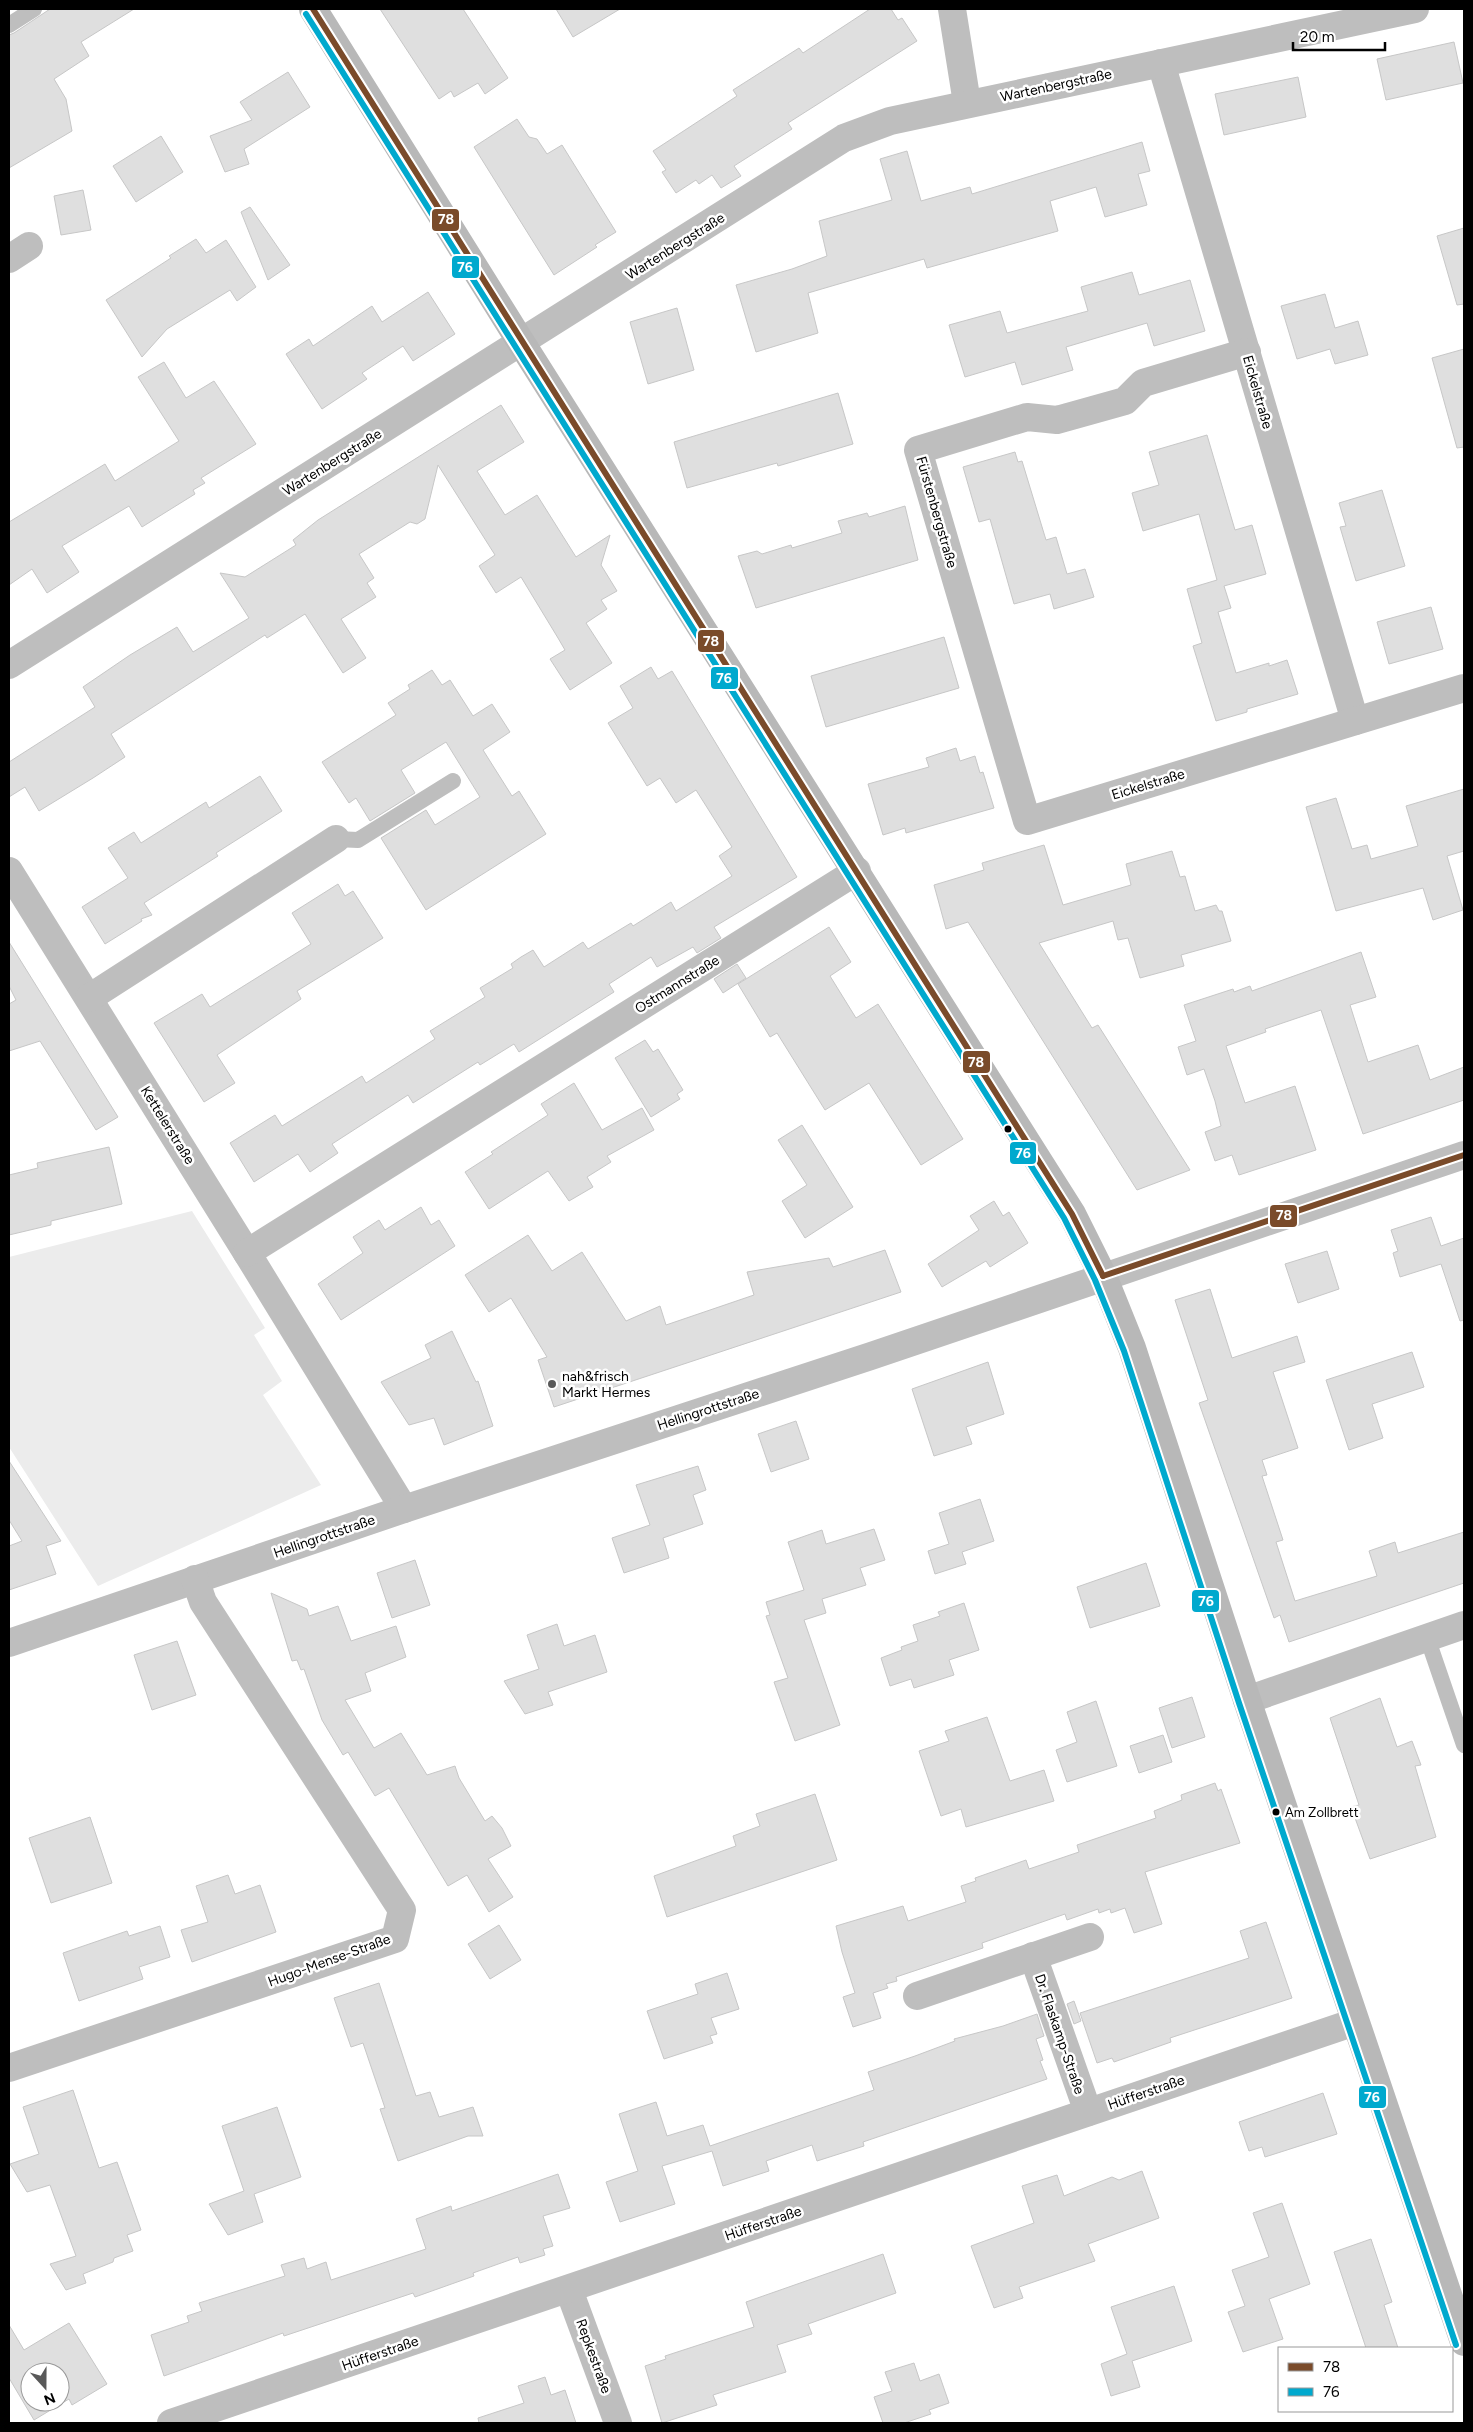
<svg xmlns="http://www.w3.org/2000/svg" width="1473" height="2432" viewBox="0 0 1473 2432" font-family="Figtree,sans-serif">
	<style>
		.green { fill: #ececec }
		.building { fill: #dfdfdf; stroke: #c7c7c7; fill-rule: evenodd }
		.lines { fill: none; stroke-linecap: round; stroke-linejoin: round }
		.lane { stroke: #bebebe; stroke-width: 16 }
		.street { stroke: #bebebe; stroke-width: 28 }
		.secondary { stroke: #b8b8b8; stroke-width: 28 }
		.bus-1-casing { stroke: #fff; stroke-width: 10 }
		.bus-2-casing { stroke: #fff; stroke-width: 10 }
		.bus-1 { stroke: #7a4b2a; stroke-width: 6 }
		.bus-2 { stroke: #00a9ce; stroke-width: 6 }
		.bus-dot { fill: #000; stroke: #fff; stroke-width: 2 }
		.poi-dot { fill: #595959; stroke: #fff; stroke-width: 2 }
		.labels { text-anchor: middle; stroke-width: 5; stroke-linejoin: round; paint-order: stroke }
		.bus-label { font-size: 13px; fill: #000; stroke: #fff; text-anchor: start }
		.street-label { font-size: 14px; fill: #000; stroke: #fff }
		.poi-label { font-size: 14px; fill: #000; stroke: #fff; text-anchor: start }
		.line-badge { stroke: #fff; stroke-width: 2 }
		.badge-label { font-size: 14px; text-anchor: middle; font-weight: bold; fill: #fff }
	</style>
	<rect width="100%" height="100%" fill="#fff"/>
	<path class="green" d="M192 1211 265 1328 254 1335 282 1381 263 1395 321 1485 98 1586 9 1447V1257Z"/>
	<g class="building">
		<path d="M50 9H134L81 42 89 56 54 79 66 99 72 131 9 168V35L14 33Z"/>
		<path d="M380 9H463L508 78 485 94 478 83 454 97 451 91 439 99Z"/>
		<path d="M556 9H620L573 37Z"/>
		<path d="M870 9H891L898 20 902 18 917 41 788 123 792 129 734 166 741 176 721 188 712 175 699 184 696 180 676 193 662 172 666 170 653 151 737 96 733 90 799 48 803 53Z"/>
		<path d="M1454 42 1463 83 1386 100 1377 59Z"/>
		<path d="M288 72 310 107 244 149 249 164 225 172 210 136 252 120 240 102Z"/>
		<path d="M1298 77 1306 117 1224 135 1215 94Z"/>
		<path d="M517 119 529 137 537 139 547 154 562 145 616 232 595 245 597 247 554 275 474 147Z"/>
		<path d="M161 136 183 172 136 202 113 166Z"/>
		<path d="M1142 142 1150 171 1138 174 1147 205 1105 217 1096 187 1050 201 1058 231 927 268 924 259 808 293 818 333 756 352 736 285 792 269 827 256 819 221 892 200 880 159 907 151 921 201 970 187 972 194Z"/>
		<path d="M83 190 91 230 61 235 54 196Z"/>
		<path d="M250 207 290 265 268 280 241 212Z"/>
		<path d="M1464 228V304L1457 305 1437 236Z"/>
		<path d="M196 239 206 253 226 240 256 287 237 301 230 290 167 329 142 357 106 300 171 258 169 256Z"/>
		<path d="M1132 272 1139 295 1190 280 1205 331 1154 346 1147 323 1066 347 1073 370 1022 385 1015 362 965 377 949 325 1000 311 1007 333 1088 311 1081 287Z"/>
		<path d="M428 292 455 334 413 361 403 346 362 373 367 379 322 409 286 354 309 339 313 346 372 306 382 322Z"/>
		<path d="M1325 294 1335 328 1358 321 1368 355 1335 364 1330 349 1297 359 1281 306Z"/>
		<path d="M677 308 694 370 648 384 630 322Z"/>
		<path d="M1464 349V447L1457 448 1432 358Z"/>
		<path d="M164 362 186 398 214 381 256 444 201 478 205 483 193 490 195 494 142 527 129 506 62 546 79 572 47 593 32 569 9 585V522L105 464 115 481 179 441 138 377Z"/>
		<path d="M838 393 853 444 778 466 777 463 687 488 674 442Z"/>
		<path d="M501 405 524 442 477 471 505 515 537 495 576 557 610 535 601 565 617 591 601 600 607 609 586 623 612 663 570 690 550 659 565 650 558 638 521 577 496 593 479 566 495 555 438 465 425 519 417 524 410 522 359 554 374 578 367 583 376 597 341 619 366 658 343 673 305 614 267 638 265 635 111 734 125 757 93 778 39 811 25 787 9 797V762L95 707 83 687 130 655 177 627 193 652 249 618 220 573 245 577 296 545 293 540 318 520Z"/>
		<path d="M1207 435 1235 530 1252 525 1266 574 1224 586 1231 608 1218 612 1236 673 1269 663V666L1287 660 1298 694 1247 709V712L1216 721 1193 646 1202 643 1187 589 1217 580 1199 514 1143 531 1132 493 1159 485 1149 452Z"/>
		<path d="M1015 452 1018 462 1022 461 1046 540 1056 537 1067 574 1085 569 1094 597 1054 609 1050 594 1014 604 990 519 979 522 963 467Z"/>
		<path d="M1382 490 1405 566 1356 581 1340 527 1346 526 1339 503Z"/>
		<path d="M905 506 918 560 756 608 738 556 757 551 762 554 791 545 792 548 842 533 838 521 867 513 869 517Z"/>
		<path d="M1431 607 1443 649 1389 664 1377 622Z"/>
		<path d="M944 637 959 688 826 727 811 676Z"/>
		<path d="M651 667 658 679 672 671 797 877 714 927 721 938 697 953 693 947 657 967 651 957 609 984 614 992 519 1052 514 1044 480 1065 478 1062 413 1103 408 1095 332 1144 338 1153 310 1172 298 1154 254 1182 230 1143 275 1115 282 1126 362 1076 366 1083 435 1039 430 1031 485 997 480 988 513 968 511 964 521 957 533 950 544 967 583 942 588 949 631 923 633 926 671 902 676 911 732 876 719 856 732 847 696 790 676 803 660 778 647 786 608 723 633 708 620 686Z"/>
		<path d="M432 670 442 685 450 680 473 716 492 704 510 732 483 750 512 796 519 791 546 834 426 910 381 838 426 810 435 825 480 797 446 742 401 770 415 793 370 821 356 798 349 803 322 762 396 715 388 703 410 689 408 685Z"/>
		<path d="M956 748 960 761 975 756 980 773 983 772 994 808 906 833 905 828 883 835 868 784 929 767 926 758Z"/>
		<path d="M260 776 282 811 216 853 218 856 144 903 152 915 141 919 142 921 105 944 82 907 128 878 108 848 134 832 141 843 206 802 209 808Z"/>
		<path d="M1464 789V851L1447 856 1463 910 1433 920 1423 888 1336 911 1306 807 1336 798 1352 849 1367 845 1371 859 1418 846 1406 806Z"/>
		<path d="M1044 845 1063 905 1131 885 1126 864 1172 851 1180 877 1185 876 1195 911 1216 905 1219 911H1222L1231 941 1181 955 1184 966 1140 978 1128 938 1118 940 1113 921 1039 943 1092 1028 1098 1025 1190 1170 1137 1190 968 922 946 929 934 885 984 870 982 863Z"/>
		<path d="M338 884 345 896 353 891 383 938 297 991 301 999 217 1055 235 1083 204 1102 154 1023 202 994 210 1007 311 944 292 913Z"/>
		<path d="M829 927 851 962 830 976 856 1018 878 1004 963 1139 921 1165 869 1083 825 1110 777 1033 770 1037 738 984Z"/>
		<path d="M9 942 118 1117 96 1130 40 1041 9 1051V1004L16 1000 9 986Z"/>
		<path d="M1361 952 1376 997 1350 1005 1368 1062 1418 1045 1430 1080 1464 1067V1100L1363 1134 1321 1010 1265 1029 1266 1032 1226 1046 1245 1103 1295 1086 1316 1150 1239 1175 1232 1155 1215 1161 1205 1132 1221 1126 1215 1101 1204 1069 1187 1075 1178 1047 1196 1041 1184 1005 1233 989 1234 992 1250 986 1252 991Z"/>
		<path d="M737 964 746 978 723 993 714 979Z"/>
		<path d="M645 1040 653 1052 658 1049 683 1090 677 1094 680 1099 651 1117 615 1058Z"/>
		<path d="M574 1083 602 1130 642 1108 654 1130 607 1156 611 1162 587 1177 593 1187 569 1201 548 1171 489 1209 465 1172 493 1154 491 1152 548 1115 541 1104Z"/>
		<path d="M802 1125 853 1207 805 1238 782 1201 807 1185 778 1140Z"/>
		<path d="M109 1147 122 1204 51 1221V1225L9 1235V1175L38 1168 37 1163Z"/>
		<path d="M994 1201 1003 1216 1009 1212 1028 1243 990 1267 986 1261 942 1287 928 1264 979 1230 970 1216Z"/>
		<path d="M421 1207 431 1225 439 1220 455 1246 341 1320 318 1284 363 1253 353 1237 379 1220 385 1230Z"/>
		<path d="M1431 1217 1441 1246 1464 1238V1320L1460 1321 1441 1264 1400 1277 1393 1253 1398 1251 1391 1230Z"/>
		<path d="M528 1235 552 1271 582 1252 626 1321 660 1306 666 1325 754 1295 747 1272 829 1258 833 1267 885 1250 901 1292 554 1407 538 1360 547 1357 511 1298 489 1312 465 1275Z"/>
		<path d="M1327 1251 1339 1289 1298 1303 1285 1264Z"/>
		<path d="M1210 1289 1232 1358 1297 1336 1305 1362 1273 1372 1298 1448 1262 1460 1267 1475 1262 1476 1283 1540 1276 1542 1295 1601 1377 1576 1369 1551 1395 1542 1398 1553 1464 1532V1583L1289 1642 1280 1615 1274 1618 1199 1403 1208 1400 1175 1300Z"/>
		<path d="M452 1331 476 1382 478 1381 493 1426 444 1445 434 1418 409 1425 381 1382 431 1358 425 1345Z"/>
		<path d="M1412 1352 1424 1387 1372 1404 1383 1438 1349 1450 1326 1380Z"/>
		<path d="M988 1362 1004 1414 966 1427 972 1444 934 1456 912 1389Z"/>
		<path d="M796 1421 809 1459 771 1472 758 1434Z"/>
		<path d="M9 1461 61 1541 46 1546 56 1574 9 1590V1546L22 1541 9 1520Z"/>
		<path d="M698 1466 706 1490 693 1495 703 1524 663 1538 669 1558 624 1573 612 1538 650 1525 636 1485Z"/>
		<path d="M980 1499 994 1541 962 1552 966 1564 935 1574 928 1551 949 1544 939 1513Z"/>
		<path d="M874 1529 885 1560 860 1568 866 1585 822 1599 826 1613 804 1620 840 1725 795 1741 774 1682 788 1678 766 1616 770 1615 766 1602 804 1590 788 1542 822 1530 826 1544Z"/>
		<path d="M415 1560 430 1605 392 1618 377 1573Z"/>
		<path d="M1146 1563 1160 1606 1090 1628 1077 1587Z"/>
		<path d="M271 1593 307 1609 309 1616 338 1606 351 1641 396 1626 406 1657 365 1673 371 1691 345 1700 374 1748 401 1733 427 1775 455 1766 459 1778 485 1821 492 1816 502 1828 511 1846 488 1859 513 1897 489 1912 467 1875 448 1886 389 1788 375 1796 348 1752 343 1755 322 1720 304 1669 301 1670 297 1660 292 1661Z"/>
		<path d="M964 1603 979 1650 949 1660 954 1675 914 1688 911 1679 890 1686 881 1658 902 1650 901 1647 918 1641 913 1625 940 1616 938 1612Z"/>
		<path d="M557 1624 564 1646 595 1635 607 1672 548 1692 553 1705 525 1714 504 1681 539 1669 527 1635Z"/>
		<path d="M177 1641 196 1695 152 1710 134 1655Z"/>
		<path d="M1192 1697 1205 1737 1172 1748 1159 1708Z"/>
		<path d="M1380 1698 1397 1747 1412 1741 1421 1765 1415 1766 1436 1837 1370 1859 1351 1807 1359 1805 1330 1718Z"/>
		<path d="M1096 1701 1117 1766 1067 1782 1056 1750 1077 1742 1067 1712Z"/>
		<path d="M987 1717 1010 1781 1044 1770 1054 1801 966 1827 961 1809 941 1816 919 1751 949 1741 945 1731Z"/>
		<path d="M1163 1735 1172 1762 1139 1773 1130 1746Z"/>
		<path d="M1215 1783 1218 1791 1221 1789 1240 1843 1145 1872 1162 1924 1134 1933 1125 1908 1111 1913 1110 1909 1099 1913 1098 1909 1067 1920 1065 1914 982 1943 983 1948 896 1977 897 1981 886 1984 888 1988 873 1993 881 2018 853 2027 843 1997 855 1993 842 1952 836 1926 903 1906 908 1921 966 1902 961 1886 976 1881 975 1878 1026 1860 1029 1869 1079 1852 1077 1845 1156 1818 1154 1811 1182 1800 1181 1795Z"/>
		<path d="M815 1794 837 1860 667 1917 654 1876 736 1846 733 1836 760 1826 756 1814Z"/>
		<path d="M90 1817 112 1883 51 1903 29 1838Z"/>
		<path d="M228 1875 235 1894 260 1885 276 1932 192 1962 181 1930 208 1922 196 1886Z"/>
		<path d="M1266 1922 1292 1998 1170 2038 1171 2042 1114 2062 1112 2058 1097 2063 1080 2013 1249 1958 1240 1931Z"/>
		<path d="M499 1925 521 1960 490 1979 468 1944Z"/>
		<path d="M160 1926 170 1957 139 1967 143 1979 79 2001 63 1953 127 1931 129 1936Z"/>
		<path d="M727 1973 739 2009 711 2018 717 2034 710 2036 713 2043 664 2059 647 2011 698 1994 695 1984Z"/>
		<path d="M379 1983 416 2096 430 2092 439 2117 473 2107 483 2136H468L398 2161 380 2109 385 2108 363 2043 351 2047 334 1998Z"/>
		<path d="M1074 2001 1081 2021 1074 2024 1067 2004Z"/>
		<path d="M1037 2014 1044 2036 1036 2039 1043 2060 1040 2061 1047 2079 863 2142 864 2146 817 2161 812 2145 766 2161 769 2171 723 2186 712 2151 662 2166 675 2204 620 2222 606 2182 638 2171 619 2114 656 2102 667 2136 703 2125 710 2146 874 2090 868 2072 915 2056 955 2041 954 2039 1003 2026Z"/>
		<path d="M73 2090 99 2168 117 2162 141 2230 127 2235 133 2251 114 2258 113 2262 83 2274 86 2283 66 2290 50 2264 76 2256 50 2185 27 2192 10 2164 39 2154 23 2107Z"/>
		<path d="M1323 2093 1337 2134 1265 2157 1262 2147 1249 2151 1239 2122Z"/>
		<path d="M277 2107 301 2177 254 2194 263 2222 228 2235 209 2204 244 2191 222 2126Z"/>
		<path d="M1142 2171 1159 2218 1088 2244 1095 2261 1019 2287 1023 2298 994 2308 971 2246 1034 2223 1022 2186 1057 2175 1064 2196 1112 2177 1119 2180Z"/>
		<path d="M558 2174 570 2208 543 2216 553 2246 543 2249 545 2255 520 2263 518 2257 473 2273 474 2276 415 2297 413 2293 284 2336 283 2333 164 2376 151 2335 189 2322 187 2316 202 2311 199 2303 285 2276 281 2265 304 2258 307 2269 326 2262 331 2280 426 2249 416 2219 451 2206 452 2211Z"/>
		<path d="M1282 2203 1310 2284 1269 2299 1283 2339 1243 2352 1228 2312 1245 2306 1232 2270 1269 2257 1253 2213Z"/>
		<path d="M1371 2239 1392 2302 1384 2305 1398 2348H1366L1334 2252Z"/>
		<path d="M883 2254 896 2293 808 2324 812 2334 777 2345 786 2372 713 2395 717 2405 662 2423 645 2366 666 2359 665 2356 754 2327 746 2302Z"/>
		<path d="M1174 2286 1192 2341 1132 2361 1140 2387 1111 2396 1101 2364 1127 2354 1111 2307Z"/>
		<path d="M69 2323 107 2384 72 2405 69 2399 34 2420 9 2378V2325L24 2350ZM30 2372H60V2402H30Z"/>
		<path d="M914 2363 920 2381 939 2374 949 2403 929 2410 931 2414 904 2423H883L874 2397 892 2391 885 2372Z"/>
		<path d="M545 2377 551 2395 565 2390 576 2423H479L478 2418 524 2403 518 2386Z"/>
	</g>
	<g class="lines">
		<g class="lane">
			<path d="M9 25 34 9"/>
			<path d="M336 839 358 840 453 781"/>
			<path d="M1427 1637 1464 1745"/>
		</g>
		<g class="street">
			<path d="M952 9 967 103"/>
			<path d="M1161 63 1355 721"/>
			<path d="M9 259 29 246"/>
			<path d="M1247 352 1143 383 1125 401 1057 420 1027 417 918 450 1027 821 1464 688"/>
			<path d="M9 665 844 138 890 121 1415 9"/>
			<path d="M9 871 247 1253 404 1509"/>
			<path d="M89 998 336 839"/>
			<path d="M247 1253 857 871"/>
			<path d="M9 1643 404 1509 871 1356 1464 1155"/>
			<path d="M1247 1700 1464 1625"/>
			<path d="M1033 1956 1088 2112"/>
			<path d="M917 1996 1090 1937"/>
			<path d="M9 2068 395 1939 402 1910 203 1602 195 1579"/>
			<path d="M569 2290 618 2423"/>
			<path d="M171 2423 1355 2022"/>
		</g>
		<path class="secondary" d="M313 9 522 344 1072 1214 1103 1276 1132 1348 1247 1700 1464 2342"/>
		<g class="bus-1-casing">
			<g id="bus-1">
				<path d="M313 9 1072 1214 1103 1276"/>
				<path d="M1103 1276 1464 1155"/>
			</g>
		</g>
		<g class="bus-2-casing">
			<path id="bus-2" d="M306 14 1064 1218 1095 1280 1124 1351 1239 1703 1456 2345"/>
		</g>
		<use href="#bus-1" class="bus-1"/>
		<use href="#bus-2" class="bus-2"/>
	</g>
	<g class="bus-dot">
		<circle cx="1008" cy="1129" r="4.5"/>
		<circle cx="1276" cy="1812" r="4.5"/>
	</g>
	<circle class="poi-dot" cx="552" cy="1384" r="5"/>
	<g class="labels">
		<g class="bus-label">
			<text x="1285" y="1817">Am Zollbrett</text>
		</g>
		<g class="street-label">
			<text transform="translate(1056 85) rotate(-12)" y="5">Wartenbergstraße</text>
			<text transform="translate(675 246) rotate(-32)" y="5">Wartenbergstraße</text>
			<text transform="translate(1258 392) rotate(74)" y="5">Eickelstraße</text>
			<text transform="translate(332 462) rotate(-32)" y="5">Wartenbergstraße</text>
			<text transform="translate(937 512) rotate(74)" y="5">Fürstenbergstraße</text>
			<text transform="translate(1148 784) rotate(-17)" y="5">Eickelstraße</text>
			<text transform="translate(677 984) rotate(-32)" y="5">Ostmannstraße</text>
			<text transform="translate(168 1125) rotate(58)" y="5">Kettelerstraße</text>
			<text transform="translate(708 1409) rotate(-18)" y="5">Hellingrottstraße</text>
			<text transform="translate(324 1536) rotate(-19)" y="5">Hellingrottstraße</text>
			<text transform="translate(329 1960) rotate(-20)" y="5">Hugo-Mense-Straße</text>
			<text transform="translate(1060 2034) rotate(71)" y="5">Dr. Flaskamp-Straße</text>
			<text transform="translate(1146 2092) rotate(-19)" y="5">Hüfferstraße</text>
			<text transform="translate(763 2223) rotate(-19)" y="5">Hüfferstraße</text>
			<text transform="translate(380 2353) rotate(-19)" y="5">Hüfferstraße</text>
			<text transform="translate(594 2356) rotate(70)" y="5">Repkestraße</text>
		</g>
		<g class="poi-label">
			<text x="562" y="1381">nah&amp;frisch<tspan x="562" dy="16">Markt Hermes</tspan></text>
		</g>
	</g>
	<g class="line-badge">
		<rect x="431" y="208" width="29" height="24" rx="5" fill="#7a4b2a"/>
		<rect x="451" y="255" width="29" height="24" rx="5" fill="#00a9ce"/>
		<rect x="697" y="629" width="28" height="24" rx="5" fill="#7a4b2a"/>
		<rect x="710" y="666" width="29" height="24" rx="5" fill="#00a9ce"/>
		<rect x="962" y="1050" width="29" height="24" rx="5" fill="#7a4b2a"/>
		<rect x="1009" y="1141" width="28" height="24" rx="5" fill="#00a9ce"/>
		<rect x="1269" y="1204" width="29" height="24" rx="5" fill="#7a4b2a"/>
		<rect x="1191" y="1589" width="29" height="24" rx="5" fill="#00a9ce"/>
		<rect x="1358" y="2085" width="29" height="24" rx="5" fill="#00a9ce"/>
	</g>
	<g class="badge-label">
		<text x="446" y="224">78</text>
		<text x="465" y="272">76</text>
		<text x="711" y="646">78</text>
		<text x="724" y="683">76</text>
		<text x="976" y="1067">78</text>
		<text x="1023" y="1158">76</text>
		<text x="1284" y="1220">78</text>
		<text x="1206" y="1606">76</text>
		<text x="1372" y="2102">76</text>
	</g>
	<rect width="1473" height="2432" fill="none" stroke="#000000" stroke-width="20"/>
	<rect x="1278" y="2347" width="175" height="65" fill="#ffffff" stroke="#999999"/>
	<rect x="1288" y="2363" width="25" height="8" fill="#7a4b2a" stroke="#999999"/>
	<text x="1323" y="2372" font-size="15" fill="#000000">78</text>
	<rect x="1288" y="2388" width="25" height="8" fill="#00a9ce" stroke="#999999"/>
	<text x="1323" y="2397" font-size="15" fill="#000000">76</text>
	<g transform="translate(45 2387) rotate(159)"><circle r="24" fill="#ffffff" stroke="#999999"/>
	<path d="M0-4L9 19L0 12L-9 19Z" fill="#595959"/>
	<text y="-8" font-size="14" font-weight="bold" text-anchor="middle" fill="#000000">N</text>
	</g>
	<path d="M1293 42v8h92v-8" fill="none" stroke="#000000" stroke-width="2.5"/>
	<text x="1300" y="42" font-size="15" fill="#000000" stroke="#ffffff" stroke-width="4" paint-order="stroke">20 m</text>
</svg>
